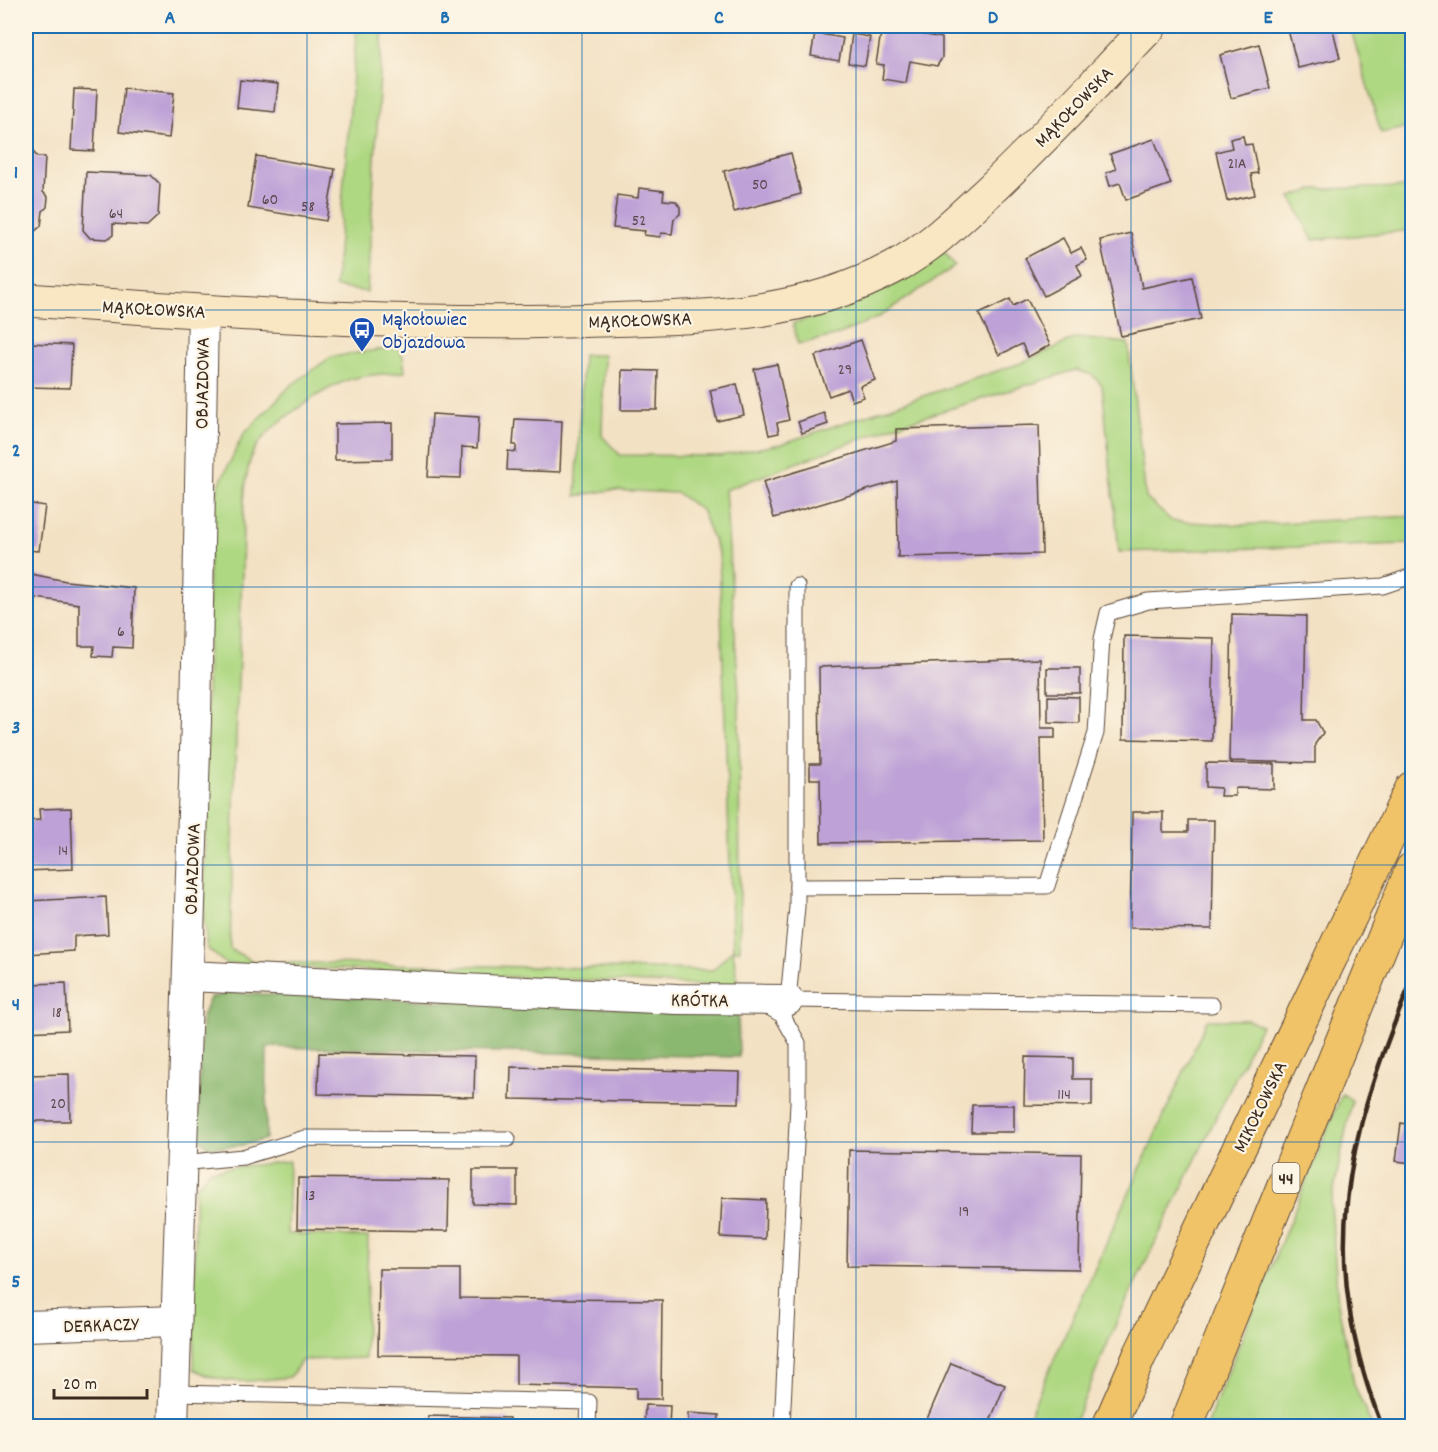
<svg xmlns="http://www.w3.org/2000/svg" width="1438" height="1452" viewBox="0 0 1438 1452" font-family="Dekko,sans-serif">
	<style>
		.green { fill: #afd882; stroke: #758150; stroke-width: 1.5 }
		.forest { fill: #8bb870; stroke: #637147; stroke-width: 1.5 }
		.building { fill: #bda1d7 }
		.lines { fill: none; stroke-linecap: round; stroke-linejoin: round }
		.lane-casing { stroke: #574537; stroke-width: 17 }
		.street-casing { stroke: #574537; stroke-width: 32 }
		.secondary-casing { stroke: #574537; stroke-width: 35 }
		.primary-casing { stroke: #574537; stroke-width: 35 }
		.lane { stroke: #fff; stroke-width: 15 }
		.street { stroke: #fff; stroke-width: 30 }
		.secondary { stroke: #f9e7c3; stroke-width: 33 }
		.primary { stroke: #f1c369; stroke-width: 33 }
		.rail { stroke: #3b2a1e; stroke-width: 4.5 }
		.grid { fill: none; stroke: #1f6fb2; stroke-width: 1.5; stroke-opacity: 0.55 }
		.labels { text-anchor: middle; stroke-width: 4.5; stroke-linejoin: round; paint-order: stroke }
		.number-label { font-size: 16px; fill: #5c484c }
		.shield { fill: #fcf5e5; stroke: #75675a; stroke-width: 1.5 }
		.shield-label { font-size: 18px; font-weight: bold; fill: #3b2a1e }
		.street-label { font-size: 20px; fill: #3b2a1e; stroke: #fcf5e5 }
		.transit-label { font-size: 20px; fill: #164399; stroke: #fcf5e5; text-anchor: start }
		.neatline { fill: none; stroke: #1f6fb2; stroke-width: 2 }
		.grid-label { font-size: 20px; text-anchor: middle; font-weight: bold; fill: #1f6fb2 }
	</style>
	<rect width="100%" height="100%" fill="#fcf5e5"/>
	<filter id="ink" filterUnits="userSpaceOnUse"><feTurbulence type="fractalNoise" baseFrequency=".0167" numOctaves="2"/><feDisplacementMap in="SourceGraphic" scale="12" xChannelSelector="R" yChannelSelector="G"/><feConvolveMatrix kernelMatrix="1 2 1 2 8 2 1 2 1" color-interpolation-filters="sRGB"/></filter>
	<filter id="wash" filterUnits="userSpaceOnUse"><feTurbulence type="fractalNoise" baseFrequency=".008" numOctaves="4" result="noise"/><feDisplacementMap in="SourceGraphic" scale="24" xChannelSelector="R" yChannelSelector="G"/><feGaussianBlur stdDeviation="1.35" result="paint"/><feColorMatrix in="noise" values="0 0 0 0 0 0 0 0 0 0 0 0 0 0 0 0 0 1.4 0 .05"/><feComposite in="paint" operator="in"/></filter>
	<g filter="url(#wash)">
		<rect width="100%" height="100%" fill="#f3e1c3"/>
		<g class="green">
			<path d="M357 26H383L367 292 335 287Z"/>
			<path d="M1350 26H1412V127L1381 133Z"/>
			<path d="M1412 187V230L1313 240 1291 197 1315 189Z"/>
			<path d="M944 252 955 266 877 318 835 336 798 344 793 323C849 309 898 287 944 252Z"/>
			<path d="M1076 338 1128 343 1146 498 1172 521 1239 525 1412 516V544L1119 552 1102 385 1092 375 1076 370 897 425 725 490 739 695 740 950H733L738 987 226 964 207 948 204 921 209 547 218 487 243 435 290 386 331 357 397 347 403 356 405 372C389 374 371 374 355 378 327 385 273 422 256 447 241 467 243 545 242 573 237 698 233 824 230 949L254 962 713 970 733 949 719 554 701 510 677 493 611 490 576 496 583 355H604L602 436 620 455 720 456 781 444 1021 363Z"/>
			<path d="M1207 1020H1248L1261 1025 1117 1321 1073 1426H1024Z"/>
			<path d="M1342 1094 1352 1100 1331 1204 1338 1304 1354 1384 1372 1426H1206Z"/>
			<path d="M289 1161 287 1234 368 1237 365 1358 302 1360 290 1377C256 1381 225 1387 194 1369L195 1188 210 1170Z"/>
		</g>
		<path class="forest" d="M231 993 738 1012 739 1057 267 1047 266 1139 244 1145 209 1148 197 1136 202 1017 210 998Z"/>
		<g id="blocks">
			<g class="building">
				<path d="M882 26H916L915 33 942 38V58L937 66 910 61 906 83 882 79 884 65 876 64Z"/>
				<path d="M1287 26H1332L1340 58 1298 68Z"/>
				<path d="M815 33 843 38 839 61 811 56Z"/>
				<path d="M852 34 870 37 865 66 848 63Z"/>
				<path d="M1259 44 1270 88 1231 98 1220 55Z"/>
				<path d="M240 80 278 84 275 112 237 108Z"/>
				<path d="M124 88 174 93 169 138 119 132Z"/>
				<path d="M74 89 97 90 94 151 71 150Z"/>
				<path d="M1243 136 1245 145 1252 144 1258 173 1251 174 1255 195 1227 201 1216 152 1232 148 1230 139Z"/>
				<path d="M1154 139 1171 184 1126 200 1120 183 1110 186 1106 173 1116 169 1110 154Z"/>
				<path d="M26 149 32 150 37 157H45L43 192 48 197 47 207 43 211 41 226 35 231H29L26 227Z"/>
				<path d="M791 153 801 194 734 212 724 171Z"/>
				<path d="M256 156 335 169 326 221 248 208Z"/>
				<path d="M86 172 151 175 160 184 158 216 147 226 113 224V235L107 239 90 238 83 230Z"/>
				<path d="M639 188 664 191 663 200 676 201 680 207V214L674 219 672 234 661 233 660 237 644 235 645 231 613 228 617 195 638 198Z"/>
				<path d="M1131 233 1142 288 1192 277 1201 319 1121 336 1100 240Z"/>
				<path d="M1063 238 1071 253 1081 248 1087 260 1077 265 1082 276 1044 296 1025 258Z"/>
				<path d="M1010 299 1013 306 1027 299 1050 345 1028 357 1022 344 999 355 979 314Z"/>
				<path d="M861 340 875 380 860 386 864 397 852 401 848 389 829 396 815 356Z"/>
				<path d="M30 343 72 345 70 388 27 387Z"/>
				<path d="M777 364 789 420 777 423 779 433 769 435 754 369Z"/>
				<path d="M622 370 658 371 657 410H621Z"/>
				<path d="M737 384 744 415 717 421 710 390Z"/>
				<path d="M824 413 828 424 802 433 798 422Z"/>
				<path d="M432 414 479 417 477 448 462 447 461 478 428 477Z"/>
				<path d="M515 419 562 421 560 472 507 470 508 451 516 452V445H513Z"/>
				<path d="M392 423V459L335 460V424Z"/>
				<path d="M1039 425 1042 554 898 557 897 481 774 518 763 482 896 441V429Z"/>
				<path d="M26 503 45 506 39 551 26 550Z"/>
				<path d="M26 573 66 581 134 588 132 648 113 647 112 657 93 656 94 646H79V604L36 598 33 619 26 618Z"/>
				<path d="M1232 614 1306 616 1304 720H1316L1323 733 1315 744V763L1229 761Z"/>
				<path d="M1124 636 1214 638 1212 741 1123 739Z"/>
				<path d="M1040 659 1041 728H1055V738H1041L1043 840 821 843 820 779H810V764H820L819 667Z"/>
				<rect x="1047" y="668" width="33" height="25"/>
				<path d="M1048 696 1079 697V723L1048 722Z"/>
				<path d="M1206 763 1274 764V789L1235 788V796H1220L1221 788 1206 787Z"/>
				<path d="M71 808 73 869 26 871V821L40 820 39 809Z"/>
				<path d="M1132 812H1163V832H1188V820H1214L1212 929 1130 928Z"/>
				<path d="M106 897 108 934 74 936V951L26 954V901Z"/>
				<path d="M66 983 68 1030 26 1032V984Z"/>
				<path d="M319 1053 475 1056 474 1097 318 1094Z"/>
				<path d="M1025 1057 1073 1058V1079H1092V1106L1024 1105Z"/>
				<path d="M511 1067 740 1072 739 1103 510 1099Z"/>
				<path d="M69 1074 70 1121H26V1075Z"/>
				<path d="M972 1105H1014V1132H971Z"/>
				<path d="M1401 1123 1412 1125V1163L1396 1161Z"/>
				<path d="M849 1150 1081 1154 1079 1269 847 1266Z"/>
				<path d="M473 1170H517V1205L473 1204Z"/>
				<path d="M298 1178 449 1180 448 1231 297 1229Z"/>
				<path d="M722 1198 766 1200 765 1239 720 1237Z"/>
				<path d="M379 1269H460V1298L662 1300 661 1399H636V1388L516 1385V1356L378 1355Z"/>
				<path d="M951 1363 1005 1385 988 1426H924Z"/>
				<path d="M645 1405 670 1406 669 1426H644Z"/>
				<path d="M688 1413 719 1415 718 1426H688Z"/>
				<path d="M428 1416 509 1418V1426H428Z"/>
			</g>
		</g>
	</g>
	<g filter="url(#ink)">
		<use href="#blocks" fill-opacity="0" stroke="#574537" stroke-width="1.5"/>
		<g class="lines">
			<g class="lane-casing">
				<g id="lane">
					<path d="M797 586V907L788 1000 1212 1005"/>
					<path d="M797 887 1047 886 1096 733 1102 639 1108 613 1148 601 1383 586 1412 576"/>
					<path d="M765 1005 782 1015 798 1043V1103L782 1426"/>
					<path d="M181 1163 243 1157 305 1138 508 1139"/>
					<path d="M174 1393 589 1402 588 1426"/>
				</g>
			</g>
			<g class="street-casing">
				<g id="street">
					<path d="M188 976 677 999 788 1000"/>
					<path d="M26 1326 176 1321"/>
					<path d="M173 1426 196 720 203 311"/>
				</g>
			</g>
			<g class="secondary-casing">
				<path id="secondary" d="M26 300C216 312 409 327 600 320 702 317 802 317 894 267 931 247 960 218 990 190 1046 137 1097 81 1150 26"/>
			</g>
			<g class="primary-casing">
				<g id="primary">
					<path d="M1109 1426 1139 1357 1412 788"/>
					<path d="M1186 1426 1412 869"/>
				</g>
			</g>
			<use href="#lane" class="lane"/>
			<use href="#street" class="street"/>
			<use href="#secondary" class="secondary"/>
			<use href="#primary" class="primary"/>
			<path class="rail" d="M1382 1426C1316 1260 1345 1139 1412 980"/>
		</g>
	</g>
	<path class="grid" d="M307 26V1426M582 26V1426M856 26V1426M1131 26V1426M26 310H1412M26 587H1412M26 865H1412M26 1142H1412"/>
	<defs>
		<g id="bus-pin" transform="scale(1.35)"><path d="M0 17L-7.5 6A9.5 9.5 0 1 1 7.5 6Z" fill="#1a4fb4" stroke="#fcf5e5"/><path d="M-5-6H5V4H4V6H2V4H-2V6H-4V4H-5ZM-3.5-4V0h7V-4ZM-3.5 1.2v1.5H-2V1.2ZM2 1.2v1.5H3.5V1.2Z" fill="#fff"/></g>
	</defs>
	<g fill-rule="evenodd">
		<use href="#bus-pin" x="362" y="330"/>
	</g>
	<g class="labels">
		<g class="number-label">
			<text x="1237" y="168">21A</text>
			<text x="760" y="189">50</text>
			<text x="270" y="204">60</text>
			<text x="308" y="211">58</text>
			<text x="116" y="218">64</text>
			<text x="639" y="225">52</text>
			<text x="845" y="374">29</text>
			<text x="121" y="636">6</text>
			<text x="63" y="855">14</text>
			<text x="57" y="1017">18</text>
			<text x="1064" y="1099">114</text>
			<text x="58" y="1108">20</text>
			<text x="310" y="1200">13</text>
			<text x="964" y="1216">19</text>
		</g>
		<rect class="shield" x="1272.5" y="1163" width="27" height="30" rx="4.5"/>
		<g class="shield-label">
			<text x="1286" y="1184">44</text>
		</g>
		<g class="street-label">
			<text transform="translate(1073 106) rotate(-46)" y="7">MĄKOŁOWSKA</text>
			<text transform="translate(154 308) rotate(3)" y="7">MĄKOŁOWSKA</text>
			<text transform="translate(640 319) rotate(-2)" y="7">MĄKOŁOWSKA</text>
			<text transform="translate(201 383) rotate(-89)" y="7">OBJAZDOWA</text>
			<text transform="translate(191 869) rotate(-88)" y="7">OBJAZDOWA</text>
			<text transform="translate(700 999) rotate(1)" y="7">KRÓTKA</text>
			<text transform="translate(1259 1106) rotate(-64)" y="7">MIKOŁOWSKA</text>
			<text transform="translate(101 1324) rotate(-2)" y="7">DERKACZY</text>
		</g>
		<g class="transit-label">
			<text x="382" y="325">Mąkołowiec<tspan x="382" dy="23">Objazdowa</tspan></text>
		</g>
	</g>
	<rect width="1438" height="1452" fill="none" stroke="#fcf5e5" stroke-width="66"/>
	<path d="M54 1389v9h93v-9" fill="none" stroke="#3b2a1e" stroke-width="3"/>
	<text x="63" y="1389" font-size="18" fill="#3b2a1e" stroke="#fcf5e5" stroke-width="4.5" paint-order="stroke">20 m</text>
	<rect x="33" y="33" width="1372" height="1386" class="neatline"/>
	<g class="grid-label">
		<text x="170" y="23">A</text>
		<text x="445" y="23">B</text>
		<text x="719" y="23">C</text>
		<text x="993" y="23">D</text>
		<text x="1268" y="23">E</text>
		<text x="16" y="178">1</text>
		<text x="16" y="456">2</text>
		<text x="16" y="733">3</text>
		<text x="16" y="1010">4</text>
		<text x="16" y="1287">5</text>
	</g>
</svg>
